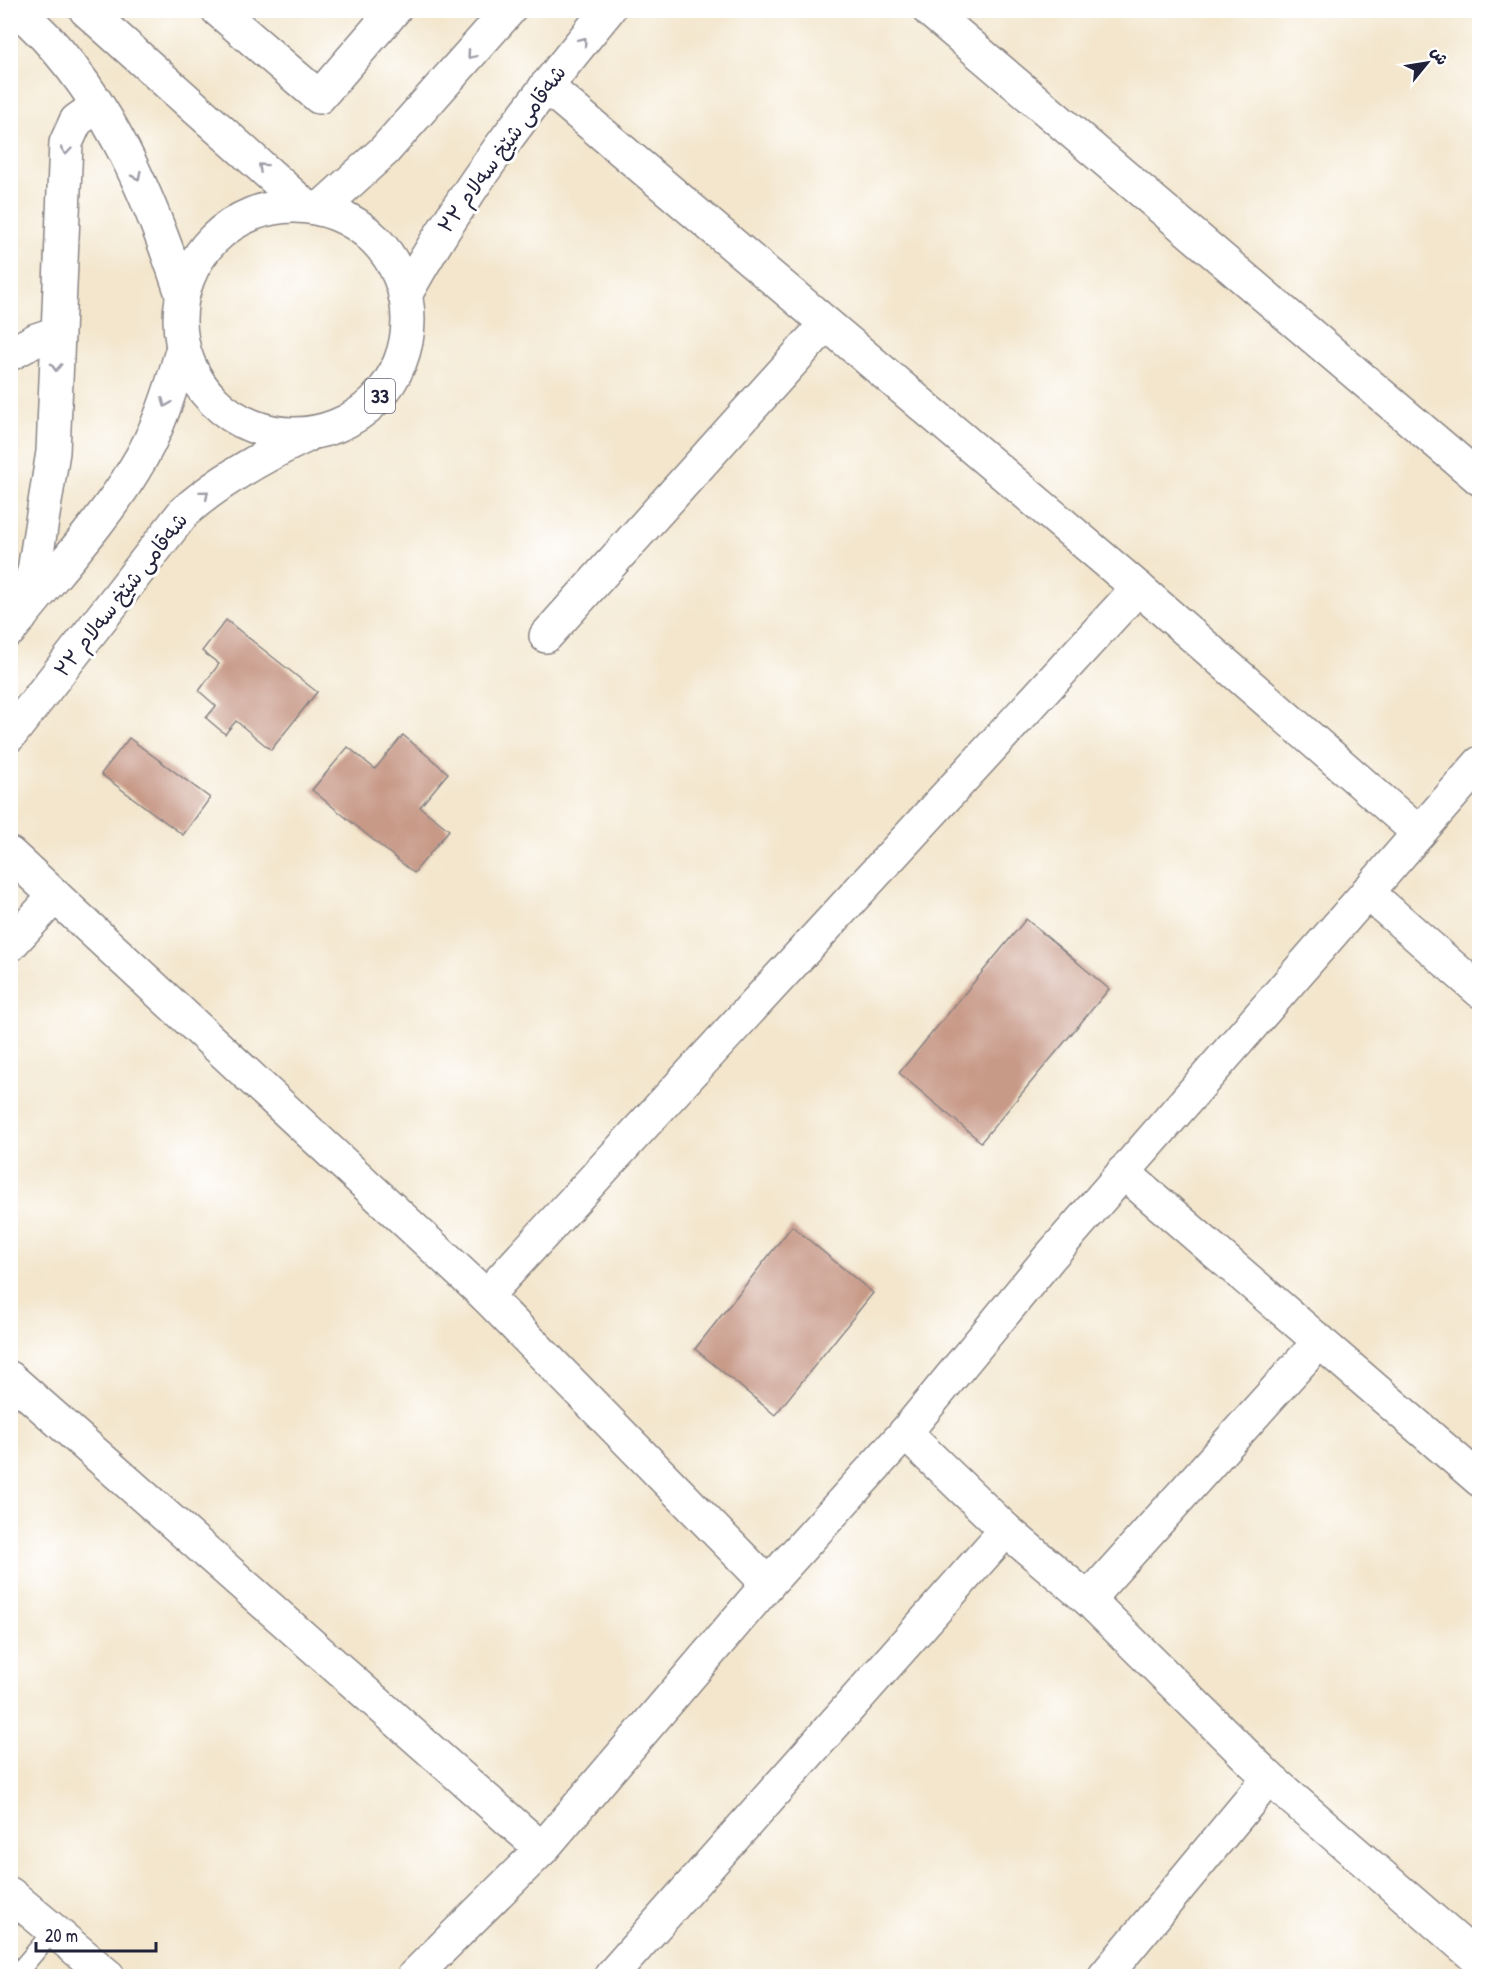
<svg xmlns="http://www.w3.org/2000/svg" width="1490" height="1987" viewBox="0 0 1490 1987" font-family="'Patrick Hand','Playpen Sans Arabic',sans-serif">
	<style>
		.building { fill: #c79987 }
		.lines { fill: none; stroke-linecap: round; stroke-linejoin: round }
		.lane-casing { stroke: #8a8484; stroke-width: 21 }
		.street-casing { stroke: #8a8484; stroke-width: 36 }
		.primary-casing { stroke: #8a8484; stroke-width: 36 }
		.lane { stroke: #fff; stroke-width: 18 }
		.street { stroke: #fff; stroke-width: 33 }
		.primary { stroke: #fff; stroke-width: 33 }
		.oneway { stroke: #9c9ca7 }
		.labels { text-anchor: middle; stroke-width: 6; stroke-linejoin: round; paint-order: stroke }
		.shield { fill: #fff; stroke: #646476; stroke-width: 1.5 }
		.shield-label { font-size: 20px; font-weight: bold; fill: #22223b }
		.street-label { font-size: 21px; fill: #22223b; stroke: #fff }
	</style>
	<rect width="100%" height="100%" fill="#fff"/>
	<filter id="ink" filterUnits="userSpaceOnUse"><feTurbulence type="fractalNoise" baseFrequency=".0167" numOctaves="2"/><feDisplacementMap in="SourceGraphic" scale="12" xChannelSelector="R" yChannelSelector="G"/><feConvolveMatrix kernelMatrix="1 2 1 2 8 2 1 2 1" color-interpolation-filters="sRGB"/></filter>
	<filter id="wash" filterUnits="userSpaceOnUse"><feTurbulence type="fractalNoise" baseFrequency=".008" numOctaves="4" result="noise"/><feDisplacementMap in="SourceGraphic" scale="24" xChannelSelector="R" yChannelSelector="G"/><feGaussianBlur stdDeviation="1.35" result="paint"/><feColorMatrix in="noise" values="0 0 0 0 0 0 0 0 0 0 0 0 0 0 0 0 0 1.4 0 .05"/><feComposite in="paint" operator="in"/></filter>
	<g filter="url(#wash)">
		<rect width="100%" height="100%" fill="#f3e6cd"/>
		<g id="blocks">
			<g class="building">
				<path d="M226 620 317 692 271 750 236 721 225 734 206 718 216 706 199 691 219 664 202 651Z"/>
				<path d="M403 735 448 773 420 807 449 830 414 873 312 790 348 747 375 769Z"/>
				<path d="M129 738 210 798 183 835 101 774Z"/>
				<path d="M1026 919 1109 989 981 1142 899 1073Z"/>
				<path d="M792 1226 873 1293 775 1415 695 1349Z"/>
			</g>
		</g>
	</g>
	<g filter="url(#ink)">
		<use href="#blocks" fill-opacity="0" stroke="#8a8484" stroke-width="1.5"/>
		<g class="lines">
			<g class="lane-casing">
				<path id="lane" d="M15 1976 53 1931"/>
			</g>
			<g class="street-casing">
				<g id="street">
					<path d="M17 10C101 81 148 191 182 294"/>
					<path d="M86 10 305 206"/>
					<path d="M218 10 319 97 394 10"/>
					<path d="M929 10 1480 479"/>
					<path d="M546 86 1138 588 1419 833"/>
					<path d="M10 354 36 340 57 333"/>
					<path d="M20 618 34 571 53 452 66 143 76 121 97 106"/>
					<path d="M546 636 826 324"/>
					<path d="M10 854 486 1296 768 1584"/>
					<path d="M1367 892 1480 991"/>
					<path d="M10 945 55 896"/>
					<path d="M1123 1172 1480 1480"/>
					<path d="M486 1296 1138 588"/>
					<path d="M10 1378 542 1849"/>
					<path d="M905 1433 1006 1530 1088 1599 1269 1778 1105 1976"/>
					<path d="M1088 1599 1320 1341"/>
					<path d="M1269 1778 1480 1961"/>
					<path d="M10 1894 108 1976"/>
					<path d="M414 1976 542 1849 768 1584 905 1433 1049 1258 1480 763"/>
					<path d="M611 1976 1006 1530"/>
				</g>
			</g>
			<g class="primary-casing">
				<g id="primary">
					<circle cx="294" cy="320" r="114"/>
					<path d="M320 209 384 151 509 10"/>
					<path d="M405 295C462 192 533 101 608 10"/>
					<path d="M10 630C51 577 99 527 134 470 158 432 171 390 183 347"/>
					<path d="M10 735 184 512C221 480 261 457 306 436"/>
				</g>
			</g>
			<use href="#lane" class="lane"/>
			<use href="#street" class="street"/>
			<use href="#primary" class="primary"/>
		</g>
		<defs><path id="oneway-chevron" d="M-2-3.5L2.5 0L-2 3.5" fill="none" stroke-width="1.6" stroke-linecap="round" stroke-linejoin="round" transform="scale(1.5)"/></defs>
		<g class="oneway">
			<use href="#oneway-chevron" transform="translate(583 41) rotate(-50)"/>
			<use href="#oneway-chevron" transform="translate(471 55) rotate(131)"/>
			<use href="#oneway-chevron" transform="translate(66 151) rotate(95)"/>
			<use href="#oneway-chevron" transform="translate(262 167) rotate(-138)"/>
			<use href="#oneway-chevron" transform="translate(137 176) rotate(64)"/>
			<use href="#oneway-chevron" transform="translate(56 367) rotate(92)"/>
			<use href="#oneway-chevron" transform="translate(166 403) rotate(112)"/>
			<use href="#oneway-chevron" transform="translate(205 494) rotate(-40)"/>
		</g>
	</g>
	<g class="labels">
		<rect class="shield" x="365" y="379" width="30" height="34" rx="4.5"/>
		<g class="shield-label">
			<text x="380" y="403">33</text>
		</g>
		<g class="street-label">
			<text transform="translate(502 149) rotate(-54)" y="7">شەقامی شێخ سەلام ٣٣</text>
			<text transform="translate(121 595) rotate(-52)" y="7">شەقامی شێخ سەلام ٣٣</text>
		</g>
	</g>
	<rect width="1490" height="1987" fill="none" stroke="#fff" stroke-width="36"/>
	<g transform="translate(1427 63) rotate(60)" stroke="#ffffff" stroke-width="4.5" paint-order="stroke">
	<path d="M0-4.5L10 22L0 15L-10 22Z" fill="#22223b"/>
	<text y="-9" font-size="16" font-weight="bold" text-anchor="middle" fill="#22223b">ش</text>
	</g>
	<path d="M36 1942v9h120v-9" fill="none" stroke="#22223b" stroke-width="3"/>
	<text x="45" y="1942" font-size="18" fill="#22223b" stroke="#ffffff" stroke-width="4.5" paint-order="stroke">20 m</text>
</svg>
